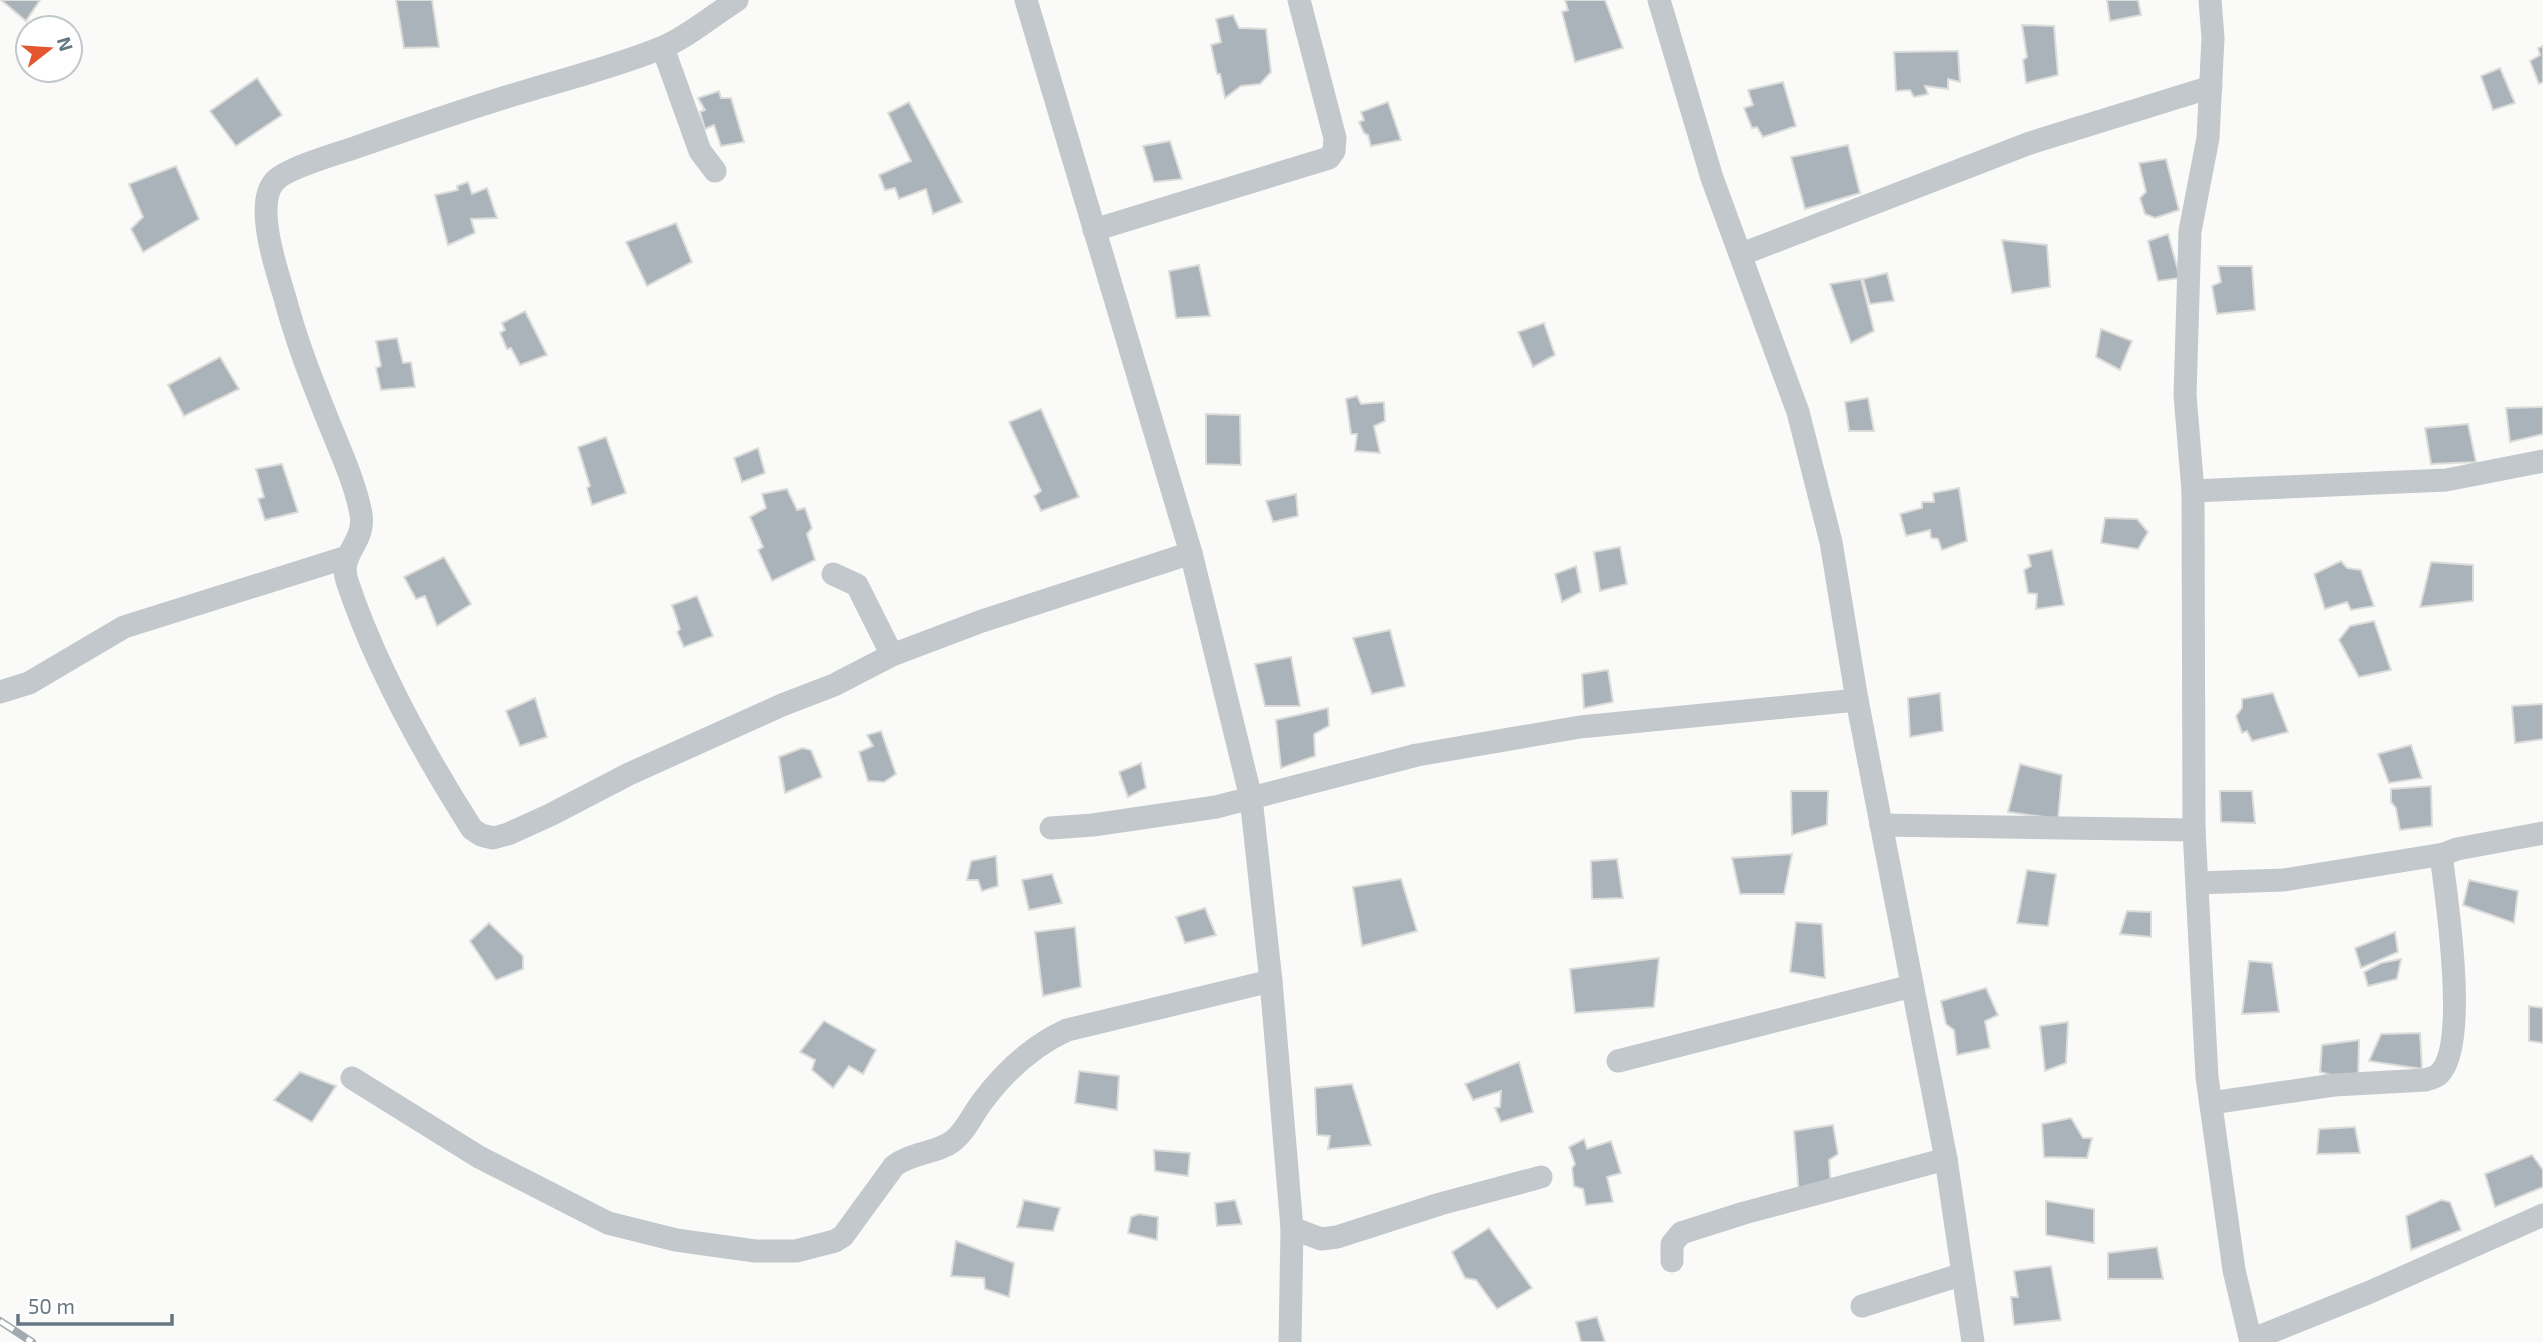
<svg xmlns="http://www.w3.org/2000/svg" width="2543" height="1342" viewBox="0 0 2543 1342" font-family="'Exo 2',sans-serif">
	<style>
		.building { fill: #aab3b9; stroke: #dcdcda; stroke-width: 2 }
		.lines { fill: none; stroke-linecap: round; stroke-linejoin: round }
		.minor { stroke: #c3c8cc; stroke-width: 23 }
		.rail-casing { stroke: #a2aab0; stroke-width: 8 }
		.rail { stroke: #fff; stroke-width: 5; stroke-dasharray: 16; stroke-linecap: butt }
	</style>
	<rect width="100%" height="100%" fill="#fafaf8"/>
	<g class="building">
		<path d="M1 0H40L26 21Z"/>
		<path d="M396 0H432L439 47 404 48Z"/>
		<path d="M1565 0H1605L1623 48 1575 62 1562 12 1568 10Z"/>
		<path d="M2107 0H2138L2141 15 2110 21Z"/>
		<path d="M1233 15 1239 28 1266 29 1271 72 1260 84 1241 86 1225 98 1220 74H1217L1211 45 1221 42 1216 19Z"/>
		<path d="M2022 25 2054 26 2058 75 2026 83 2023 60 2027 57Z"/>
		<path d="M2543 46V82L2539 84 2530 61 2540 55 2538 48Z"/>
		<path d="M1958 51 1960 82 1948 79V89L1925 86 1928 94 1914 97 1910 90 1896 91 1894 52Z"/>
		<path d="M2500 68 2515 103 2493 110 2481 76Z"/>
		<path d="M257 78 282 115 236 146 210 111Z"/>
		<path d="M1783 82 1796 126 1763 137 1757 127 1752 128 1744 108 1753 105 1748 90Z"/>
		<path d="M719 91 721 98H731L744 142 721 146 714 125 705 129 700 112 705 110 698 98Z"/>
		<path d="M909 102 962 202 933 214 926 189 899 199 895 188 885 190 879 175 911 161 888 113Z"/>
		<path d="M1388 102 1401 140 1371 146 1368 135 1364 133 1359 122 1364 120 1361 112Z"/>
		<path d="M1170 141 1182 179 1154 182 1143 146Z"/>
		<path d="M1848 145 1860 193 1805 209 1791 157Z"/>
		<path d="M2166 159 2179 210 2155 218 2145 214 2140 198 2146 192 2139 163Z"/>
		<path d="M176 166 199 219 143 252 131 229 143 217 129 184Z"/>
		<path d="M468 182 472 194 487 188 497 218 471 219 475 233 448 245 435 195 458 190 457 186Z"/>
		<path d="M676 223 692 262 647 286 626 242Z"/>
		<path d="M2168 234 2180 278 2158 281 2148 241Z"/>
		<path d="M2002 240 2047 245 2050 287 2012 293Z"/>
		<path d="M1199 265 1210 316 1176 318 1169 271Z"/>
		<path d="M2218 266H2252L2255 310 2217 314 2212 286 2221 282Z"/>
		<path d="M1887 273 1894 301 1870 304 1863 279Z"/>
		<path d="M1861 279 1874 331 1851 343 1830 284Z"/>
		<path d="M525 311 547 355 520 365 511 348 507 349 500 333 505 330 502 323Z"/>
		<path d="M1544 323 1555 355 1533 367 1518 332Z"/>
		<path d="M2101 329 2132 341 2120 370 2096 357Z"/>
		<path d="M397 338 403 363 411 362 415 387 381 390 376 368 381 366 376 341Z"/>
		<path d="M220 357 239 389 184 416 168 385Z"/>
		<path d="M1357 396 1361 404 1384 402 1385 421 1374 426 1380 453 1355 451 1357 434H1351L1346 399Z"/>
		<path d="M1868 398 1874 431H1849L1845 402Z"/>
		<path d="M2543 407V434L2510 442 2506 408Z"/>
		<path d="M1041 409 1079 497 1041 511 1034 496 1041 491 1009 422Z"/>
		<path d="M1206 414 1240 415 1241 465 1206 464Z"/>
		<path d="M2468 424 2476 462 2431 464 2425 428Z"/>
		<path d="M606 437 626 493 592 505 587 488 590 486 578 447Z"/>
		<path d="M758 448 765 473 742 482 734 458Z"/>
		<path d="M282 464 298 512 265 520 258 499 264 497 256 469Z"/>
		<path d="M1959 488 1967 541 1942 550 1938 539 1931 538 1930 530 1906 536 1900 514 1922 508V502H1934L1933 493Z"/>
		<path d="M787 489 797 510 805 508 812 528 807 534 815 560 772 581 758 550 763 547 750 517 766 508 762 494Z"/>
		<path d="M1296 494 1298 516 1273 522 1266 501Z"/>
		<path d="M2105 518 2137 519 2148 532 2138 549 2101 543Z"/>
		<path d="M1620 547 1627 584 1600 591 1594 552Z"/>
		<path d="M2052 550 2064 605 2036 609 2037 594 2028 593 2024 570 2031 566 2028 555Z"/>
		<path d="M444 557 471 604 437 626 425 596 416 599 404 577Z"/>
		<path d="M2341 561 2347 568 2361 570 2374 606 2351 610 2347 602 2325 609 2314 574Z"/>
		<path d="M2431 562 2473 565V601L2420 607Z"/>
		<path d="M1576 566 1581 592 1562 602 1555 574Z"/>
		<path d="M697 596 713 636 684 647 677 632 680 629 672 605Z"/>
		<path d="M2374 621 2391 670 2359 677 2339 640 2350 626Z"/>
		<path d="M1390 630 1405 686 1372 694 1353 638Z"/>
		<path d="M1291 657 1300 706H1265L1255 664Z"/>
		<path d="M1608 670 1613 702 1584 708 1582 674Z"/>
		<path d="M1940 693 1943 731 1910 737 1908 698Z"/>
		<path d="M2273 693 2288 732 2252 741 2247 731 2242 733 2236 716 2242 708V699Z"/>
		<path d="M535 698 547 737 520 746 506 711Z"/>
		<path d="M2543 704V739L2515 743 2512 706Z"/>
		<path d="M1328 708 1329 726 1314 734 1315 756 1281 768 1276 720Z"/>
		<path d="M881 731 896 774 884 782 868 781 859 752 873 746 867 735Z"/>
		<path d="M2411 745 2422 778 2389 783 2378 754Z"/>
		<path d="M802 748 811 750 822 777 785 793 779 757Z"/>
		<path d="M1141 763 1146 788 1128 797 1119 772Z"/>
		<path d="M2020 764 2062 775 2058 819 2008 812Z"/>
		<path d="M2431 786 2432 826 2400 830 2396 808 2391 802V789Z"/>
		<path d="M1791 791H1828L1827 825 1792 835Z"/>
		<path d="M2220 791H2252L2255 823 2221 822Z"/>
		<path d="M1792 854 1784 894H1740L1732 858Z"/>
		<path d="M996 856 998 886 982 891 978 880H967L971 861Z"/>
		<path d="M1617 859 1623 898 1592 899 1591 861Z"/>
		<path d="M2027 870 2056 874 2048 926 2017 923Z"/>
		<path d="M1052 874 1062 903 1029 910 1022 880Z"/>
		<path d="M1401 879 1417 931 1362 946 1353 887Z"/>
		<path d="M2469 880 2518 891 2514 923 2463 905Z"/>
		<path d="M1205 908 1216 935 1185 943 1176 917Z"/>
		<path d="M2127 911 2151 912V937L2120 934Z"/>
		<path d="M1796 922 1822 924 1825 978 1790 972Z"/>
		<path d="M489 923 523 956V969L496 980 470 941Z"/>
		<path d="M1075 927 1081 987 1043 996 1035 932Z"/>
		<path d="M2395 932 2398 952 2361 968 2355 948Z"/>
		<path d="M1659 958 1654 1007 1575 1013 1570 969Z"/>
		<path d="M2401 959 2397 979 2368 986 2364 972 2381 963Z"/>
		<path d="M2249 961 2272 963 2279 1012 2242 1014Z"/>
		<path d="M1986 988 1998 1015 1985 1021 1990 1048 1957 1055 1954 1030 1946 1024 1941 1001Z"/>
		<path d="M2529 1006 2543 1008V1043L2529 1041Z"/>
		<path d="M824 1021 876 1050 863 1074 849 1066 833 1088 812 1070 815 1060 800 1052Z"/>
		<path d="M2068 1022 2066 1063 2045 1071 2040 1026Z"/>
		<path d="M2420 1033 2422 1069 2369 1061 2381 1034Z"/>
		<path d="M2359 1040 2358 1082 2320 1072 2322 1045Z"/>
		<path d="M1519 1062 1533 1112 1501 1122 1495 1108 1500 1107 1501 1091 1473 1100 1465 1084Z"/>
		<path d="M1079 1071 1119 1076 1117 1110 1075 1103Z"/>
		<path d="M300 1072 336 1086 312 1122 274 1100Z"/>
		<path d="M1352 1084 1371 1145 1328 1149 1330 1136 1317 1135 1315 1088Z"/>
		<path d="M2071 1118 2083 1138H2092L2087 1158 2044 1157 2042 1124Z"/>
		<path d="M1833 1125 1838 1154 1829 1160 1831 1188 1799 1194 1794 1131Z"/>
		<path d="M2355 1127 2360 1153 2317 1154 2319 1129Z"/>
		<path d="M1584 1139 1587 1149 1611 1141 1621 1173 1607 1177 1613 1202 1586 1205 1583 1189 1574 1186 1572 1168 1575 1164 1569 1147Z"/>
		<path d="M1154 1150 1190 1153 1188 1176 1155 1171Z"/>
		<path d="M2532 1155 2543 1170V1187L2495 1207 2485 1174Z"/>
		<path d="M1024 1200 1060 1208 1053 1231 1017 1227Z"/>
		<path d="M1235 1200 1242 1224 1217 1226 1215 1203Z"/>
		<path d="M2441 1200 2450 1202 2461 1230 2411 1250 2406 1216Z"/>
		<path d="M2046 1201 2094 1209V1243L2046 1235Z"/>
		<path d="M1139 1214 1158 1217 1157 1240 1128 1233 1131 1217Z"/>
		<path d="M1489 1228 1532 1288 1497 1309 1476 1280 1465 1278 1452 1252Z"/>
		<path d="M956 1241 1014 1263 1009 1297 985 1289 984 1278 951 1276Z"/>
		<path d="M2157 1247 2163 1279H2108V1253Z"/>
		<path d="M2051 1266 2061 1320 2014 1325 2011 1297H2018L2014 1271Z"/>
		<path d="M1597 1317 1605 1342H1581L1576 1322Z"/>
	</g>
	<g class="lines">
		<g class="minor">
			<path d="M737 0C715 14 685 39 661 48 617 66 569 78 523 92 465 109 408 129 351 149 335 154 283 170 274 182 254 206 277 271 285 298 296 340 311 378 327 418 339 448 355 482 361 514 366 543 338 553 347 581 376 668 423 752 472 829L481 835 493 838 508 834 550 815 629 774 782 705 834 685 892 655 982 621 1191 553"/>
			<path d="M1026 0 1191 553 1251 798 1271 981 1292 1228 1290 1342"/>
			<path d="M1659 0 1712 178 1798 412 1831 542 1857 700 1946 1159 1973 1342"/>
			<path d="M2210 0 2213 38 2208 138 2190 231 2185 395 2193 491 2194 830 2207 1077 2234 1270 2251 1342"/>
			<path d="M663 48 700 151 715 171"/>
			<path d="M1094 230 1329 158 1334 151 1335 138 1299 0"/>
			<path d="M1742 254 2030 143 2211 87"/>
			<path d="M2193 491 2446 480 2543 461"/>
			<path d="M833 574 857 585 892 655"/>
			<path d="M0 692 29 683 124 627 347 557"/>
			<path d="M1881 825 2194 830"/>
			<path d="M1051 828 1093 825 1216 807 1417 755 1580 727 1857 700"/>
			<path d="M2197 883 2284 880 2444 854 2457 849 2543 833"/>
			<path d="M1618 1061 1912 986"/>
			<path d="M352 1078 479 1157 608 1223 676 1240 755 1251H796L835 1241 843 1236 894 1166C912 1152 936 1154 953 1141 966 1131 972 1115 982 1102 1005 1071 1032 1046 1067 1030L1271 981"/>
			<path d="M2211 1103 2334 1085 2425 1080C2429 1079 2436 1077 2439 1074 2469 1046 2447 902 2442 862L2444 854"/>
			<path d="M1292 1228 1321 1239 1337 1237 1440 1204 1541 1177"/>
			<path d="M1672 1261V1244L1681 1233 1744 1213 1946 1159"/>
			<path d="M1862 1306 1963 1274"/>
			<path d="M2251 1340 2370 1292 2543 1215"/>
		</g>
		<g class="rail-casing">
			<path id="rail" d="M0 1321 32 1342"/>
		</g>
		<use href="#rail" class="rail"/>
	</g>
	<g transform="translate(49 49) rotate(73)"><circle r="33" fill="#ffffff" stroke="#c1c8cd" stroke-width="2"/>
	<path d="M0-5L12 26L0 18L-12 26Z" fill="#e4572e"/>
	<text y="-10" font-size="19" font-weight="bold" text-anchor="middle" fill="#657683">N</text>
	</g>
	<path d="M18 1314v10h154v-10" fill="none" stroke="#657683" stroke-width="3.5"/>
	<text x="28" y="1314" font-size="21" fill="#657683" stroke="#ffffff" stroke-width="5" paint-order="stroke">50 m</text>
</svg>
